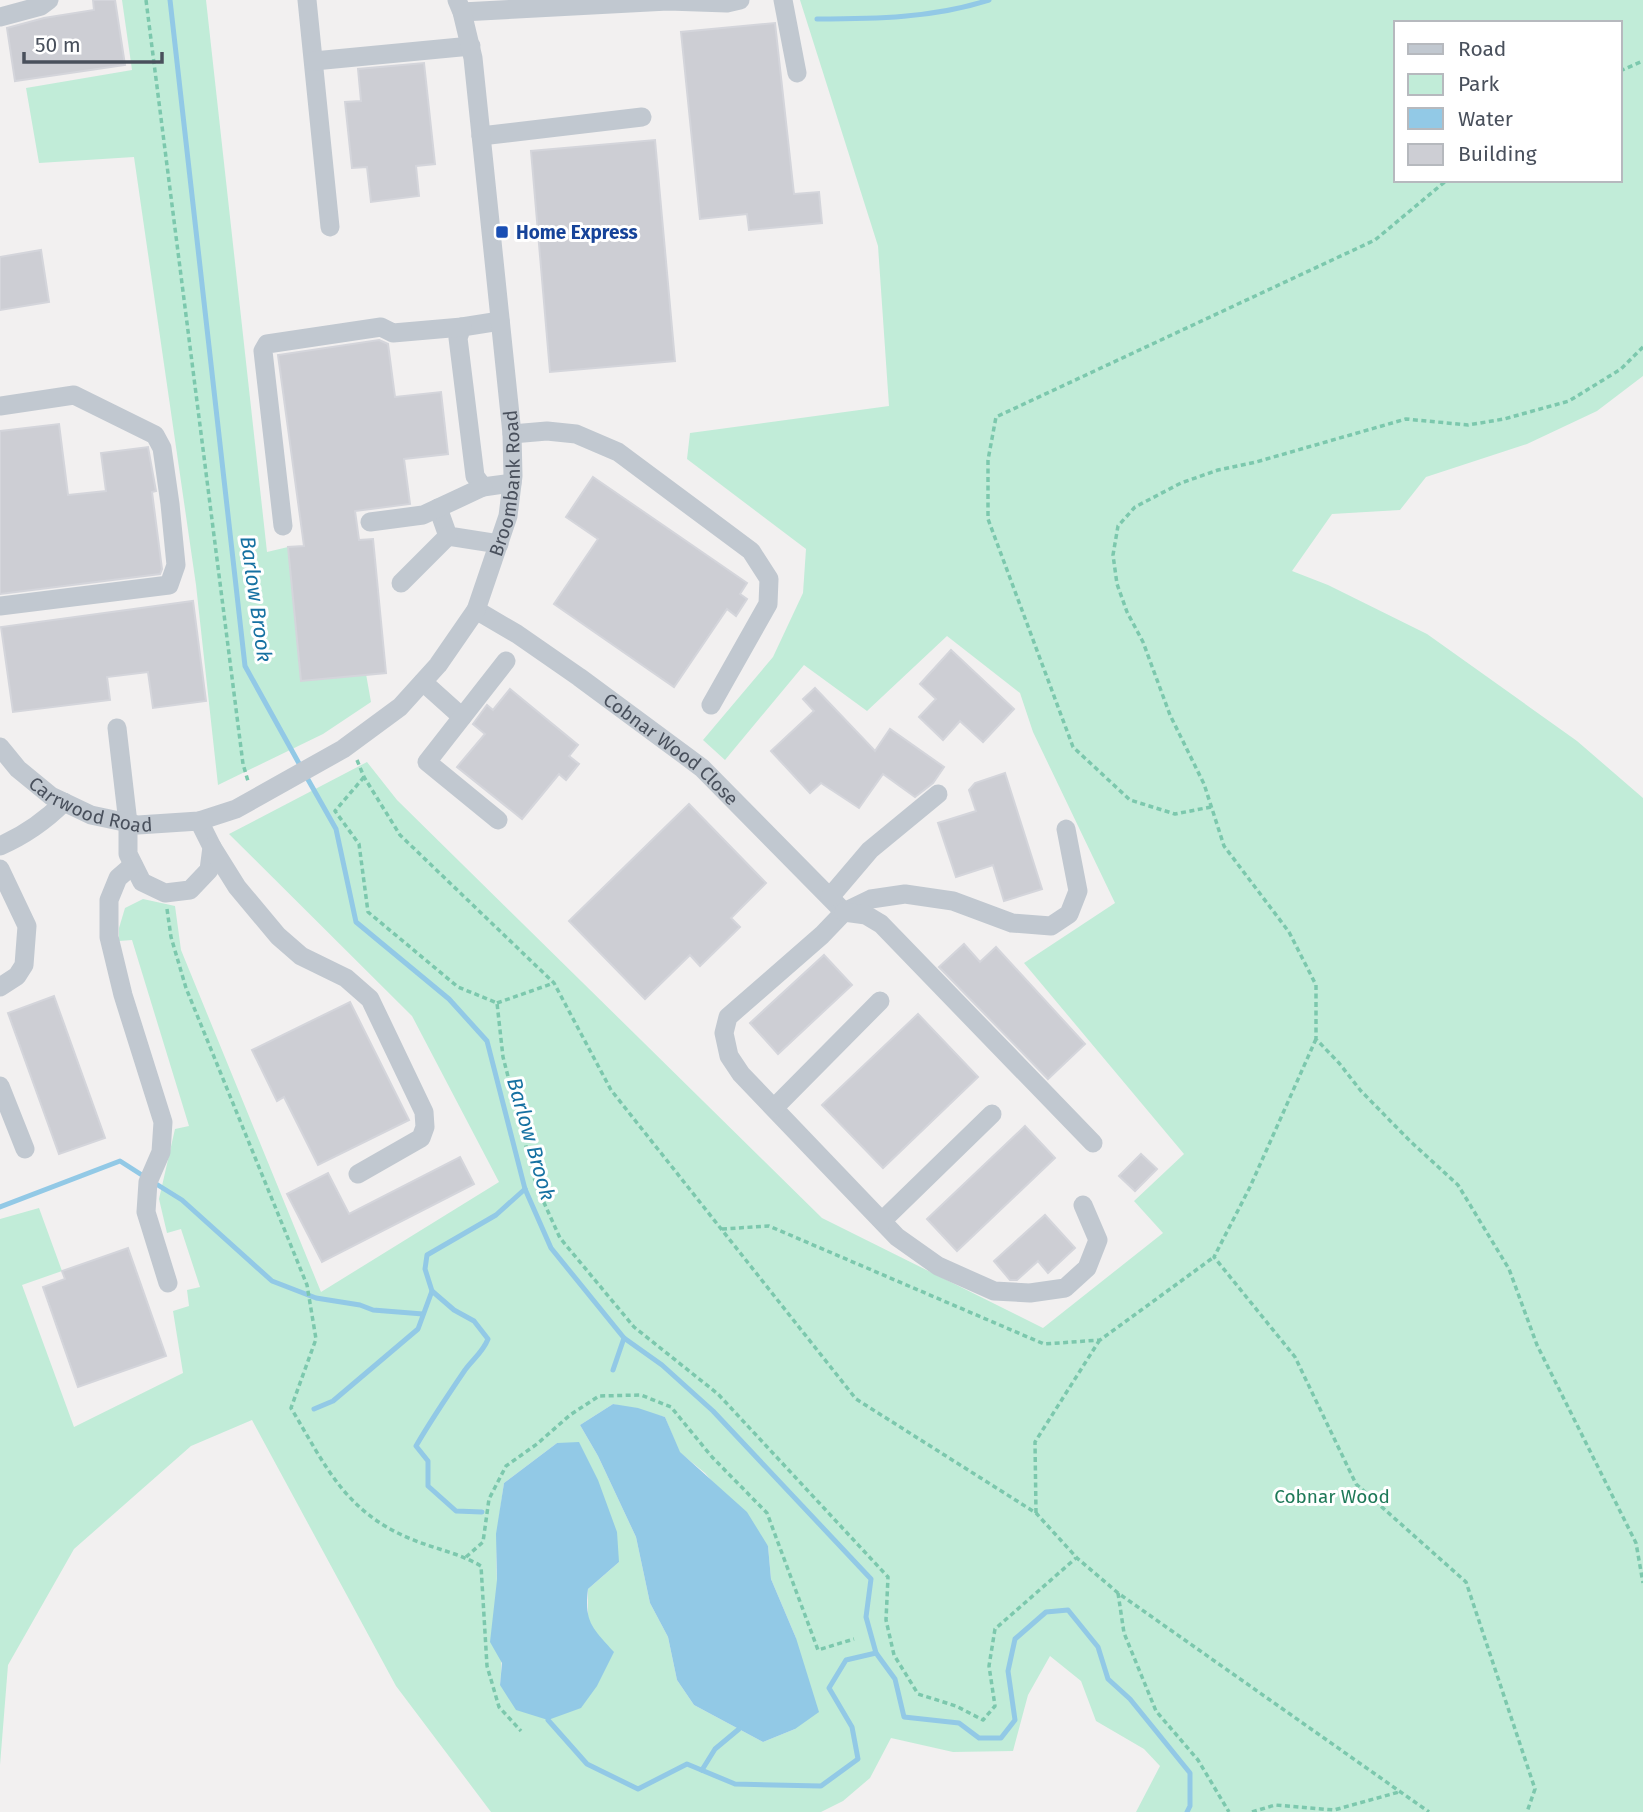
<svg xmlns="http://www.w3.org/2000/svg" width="1643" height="1812" viewBox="0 0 1643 1812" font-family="'Fira Sans',sans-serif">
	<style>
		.green { fill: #c1ecd8; fill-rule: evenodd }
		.water { fill: #92c9e6 }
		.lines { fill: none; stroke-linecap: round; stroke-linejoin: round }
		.stream { stroke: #92c9e6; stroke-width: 5 }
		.building { fill: #cdced4; stroke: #d4d5db; stroke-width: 2 }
		.path { stroke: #7cc8ad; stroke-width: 3.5; stroke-dasharray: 5 3.5; stroke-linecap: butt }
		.minor { stroke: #c1c8d0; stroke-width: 19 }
		.transit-dot { fill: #1a4fb4; stroke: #fff; stroke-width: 2.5 }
		.labels { text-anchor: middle; stroke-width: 6; stroke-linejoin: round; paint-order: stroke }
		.transit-label { font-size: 19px; font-weight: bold; fill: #164399; stroke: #fff; text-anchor: start }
		.street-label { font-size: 19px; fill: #49505c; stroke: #fff }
		.park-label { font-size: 19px; fill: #1e7958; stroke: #fff }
		.water-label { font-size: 21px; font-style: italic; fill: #1671a2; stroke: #fff }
	</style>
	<rect width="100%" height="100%" fill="#f2f0f0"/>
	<g class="green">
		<path d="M122 0H206L267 552 288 547 301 680 366 674 371 702 323 734 218 785 196 585 134 157 39 163 26 88 132 70Z"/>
		<path d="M800 0H1643V376L1597 411 1527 444 1426 477 1400 510 1332 514 1292 571 1328 585 1427 634 1577 741 1643 798V1812H1136L1160 1766 1144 1749 1096 1721 1081 1681 1050 1656 1028 1695 1013 1751 953 1752 891 1738 870 1778 843 1801 821 1812H491L396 1686 252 1420 191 1446 74 1549 8 1665 0 1765V1219L39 1208 62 1271 22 1285 74 1427 183 1373 173 1311 189 1306 187 1290 200 1287 181 1229 167 1233 159 1199 175 1129 189 1126 132 940 119 941V928L125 908 143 899 175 906 181 950 321 1292 499 1182 412 1016 229 834 367 762 397 800 822 1218 1043 1328 1163 1233 1134 1201 1184 1154 1024 963 1115 903 1033 732 1020 693 947 636 867 711 804 665 725 760 703 740 773 657 803 593 806 549 687 459 690 433 889 406 878 246ZM1396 23H1620V180H1396ZM613 1404 665 1417 679 1452 705 1473 768 1546 771 1579 796 1638 795 1729 763 1742 694 1705 677 1680 668 1637 650 1603 636 1537 598 1456 580 1425ZM557 1443 619 1562 588 1589V1621L500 1685C504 1650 498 1616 497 1581 495 1547 499 1516 504 1483Z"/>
	</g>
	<g class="water">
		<path d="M613 1404 638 1408 665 1417 680 1452 747 1512 768 1546 771 1579 796 1638 819 1712 795 1729 763 1742 694 1705 677 1680 668 1637 650 1603 636 1537 598 1456 580 1425Z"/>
		<path d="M579 1442 598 1480 617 1532 619 1562 588 1589C584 1623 593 1628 614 1652L597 1686 581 1708 548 1720 516 1710 500 1685 502 1663 490 1642 497 1580 496 1534 504 1483 557 1443Z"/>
	</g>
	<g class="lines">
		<g class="stream">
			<path d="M170 0 245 666 301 767"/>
			<path d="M817 19C875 19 933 18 989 0"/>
			<path d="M306 776 336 829 356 922 449 999 487 1041 525 1189 551 1248 624 1338 662 1365 713 1411 871 1579 866 1617 876 1653 895 1679 904 1717 959 1723 979 1738H1001L1015 1720 1008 1671 1015 1639 1046 1612 1068 1610 1098 1647 1108 1679 1130 1699 1190 1773V1806L1187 1812"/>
			<path d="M153 1182 182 1200 272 1281 316 1298 360 1305 373 1310 423 1314"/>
			<path d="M0 1207 120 1161 145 1177"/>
			<path d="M613 1370 624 1338"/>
			<path d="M314 1409 333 1401 418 1329 432 1291"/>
			<path d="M482 1512 456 1511 428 1486V1461L416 1446C431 1420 448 1395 465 1370 473 1359 483 1352 488 1339L474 1321 454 1310 432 1291 425 1269 427 1255 496 1215 525 1189"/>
			<path d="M548 1720 587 1764 638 1789 687 1764 735 1784 821 1786 858 1759 852 1727 829 1688 846 1660 876 1653"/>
			<path d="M702 1770 715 1749 739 1729"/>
		</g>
	</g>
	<g class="building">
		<path d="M93 0H115L125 65 15 81 7 28 44 18 94 10Z"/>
		<path d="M775 23 794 194 819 192 822 223 749 230 747 214 700 219 681 32Z"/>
		<path d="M424 63 435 164 416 166 419 196 371 202 367 167 352 168 345 102 361 101 358 69Z"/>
		<path d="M655 140 675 361 550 372 531 151Z"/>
		<path d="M41 250 49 302 0 310V257Z"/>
		<path d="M379 340 388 344 395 397 441 392 448 454 404 459 410 504 355 511 359 540 373 539 386 673 301 681 288 547 304 546 278 355Z"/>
		<path d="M59 424 68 495 106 491 101 453 148 447 156 491 152 492 162 569 160 574 0 594V431Z"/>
		<path d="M593 477 747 583 740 594 747 599 736 616 727 609 674 687 554 604 598 539 566 517Z"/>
		<path d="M193 601 206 701 153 708 148 672 107 677 110 700 13 712 1 627Z"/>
		<path d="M951 650 1014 709 983 742 960 721 943 740 919 717 936 699 920 684Z"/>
		<path d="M815 688 875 751 890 729 944 767 933 783 915 797 883 774 859 808 821 783 810 793 771 751 814 711 803 699Z"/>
		<path d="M510 689 578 745 569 756 579 764 566 780 559 774 522 819 457 767 485 734 473 724 487 705 493 710Z"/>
		<path d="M1005 773 1042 889 1004 901 993 865 956 877 938 823 976 811 969 790 975 783Z"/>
		<path d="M689 804 766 883 731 918 740 927 700 966 690 955 645 999 569 921Z"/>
		<path d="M964 944 980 962 996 947 1085 1044 1048 1079 939 967Z"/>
		<path d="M824 955 852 985 778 1054 750 1023Z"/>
		<path d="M54 996 105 1138 59 1154 8 1013Z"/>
		<path d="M350 1002 409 1120 318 1165 284 1097 277 1101 252 1050Z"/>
		<path d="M918 1014 978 1077 883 1168 822 1105Z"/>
		<path d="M1025 1126 1055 1158 957 1251 927 1219Z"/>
		<path d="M1141 1154 1157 1169 1135 1191 1119 1176Z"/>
		<path d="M460 1157 474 1184 322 1262 287 1194 328 1173 349 1214Z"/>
		<path d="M1045 1215 1075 1248 1048 1273 1038 1261 1017 1280H1010L994 1261Z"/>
		<path d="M128 1248 166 1356 78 1387 43 1287 65 1279 62 1271Z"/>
	</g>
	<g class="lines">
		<g class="path">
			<path d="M146 0 243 764 248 781"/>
			<path d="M1620 71 1643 61"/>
			<path d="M1643 347 1621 369 1569 401 1504 419 1468 425 1406 419 1256 462 1218 470 1181 483 1135 507 1118 526 1113 555 1117 584 1127 612 1143 642 1170 715 1204 784 1224 846 1289 932 1316 985V1039L1339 1063 1361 1091 1410 1141 1458 1185 1509 1269 1537 1345 1636 1543 1643 1583"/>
			<path d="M357 760 364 777 400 835 554 983 611 1090 856 1399 1036 1513 1077 1558 1118 1593 1429 1812"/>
			<path d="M364 777 335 811 359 844 368 912 458 987 497 1003 503 1057 536 1185 560 1238 634 1327 718 1394 888 1577 886 1620 894 1655 918 1694 956 1706 983 1720 995 1706 989 1666 995 1629 1076 1558"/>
			<path d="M1211 807 1175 814 1130 800 1073 747 988 519V460L996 417 1375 240 1447 180"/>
			<path d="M167 909 171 937 186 988 307 1285 316 1339 291 1408C325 1465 345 1512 411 1539 435 1549 459 1553 481 1566L487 1666 499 1707 521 1731"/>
			<path d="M497 1003 554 983"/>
			<path d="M1316 1039 1250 1187 1214 1257 1295 1357 1356 1484 1466 1582 1535 1789 1527 1812"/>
			<path d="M722 1229 769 1226 1044 1344 1100 1340 1214 1257"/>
			<path d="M1036 1513 1035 1442 1099 1341"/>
			<path d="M466 1557 483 1542 489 1499 506 1466 537 1444 570 1415 599 1396 641 1395 671 1407 712 1457 767 1513 818 1650 854 1639"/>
			<path d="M1118 1593 1124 1633 1156 1711 1198 1760 1229 1812"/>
			<path d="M1252 1812 1275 1805 1334 1810 1399 1792"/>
		</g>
		<g class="minor">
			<path d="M307 0 330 227"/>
			<path d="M783 0 797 73"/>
			<path d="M462 12 668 1 727 3 740 0"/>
			<path d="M0 17 41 6 49 0"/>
			<path d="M314 61 471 46"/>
			<path d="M481 136 642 117"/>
			<path d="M500 321 462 327 458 338 475 476 483 487 512 483"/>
			<path d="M0 406 74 395 155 435 162 448 170 504 176 565 169 585 0 606"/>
			<path d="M512 434 547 431 576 434 618 452 751 551 769 579 768 604 711 705"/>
			<path d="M438 508 448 536 499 544"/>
			<path d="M370 522 423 515 483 487"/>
			<path d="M283 526 263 351 267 344 381 327 393 333 462 327"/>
			<path d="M401 583 448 536"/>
			<path id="s1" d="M476 610 517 634 579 677 702 768 844 912"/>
			<path d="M423 682 462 717"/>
			<path d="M117 728 128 823V854L142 882 165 893 190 890 209 870 212 847 199 821"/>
			<path id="s2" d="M0 747 18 769 51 796 91 815 138 825 199 821 236 809 343 749 400 707 438 665 476 610 508 516 513 476 512 434 473 58 462 12 457 0"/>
			<path d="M498 820 427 762 506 661"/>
			<path d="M1066 829 1078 891 1069 914 1051 926 1012 923 953 901 905 894 871 899 844 912 822 935 728 1017 724 1033 729 1056 741 1074 897 1237 938 1266 994 1291 1030 1293 1065 1288 1087 1268 1098 1240 1083 1205"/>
			<path d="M0 846C25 835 45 821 64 802"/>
			<path d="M212 847 237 887 278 936 301 956 346 978 370 999 424 1112 425 1127 421 1138 358 1174"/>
			<path d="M133 865 118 878 109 900V937L123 995 163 1122 161 1152 148 1182 146 1212 168 1283"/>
			<path d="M0 869 27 926 24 965 17 976 0 987"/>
			<path d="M830 897 870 850 938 794"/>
			<path d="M844 912 866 915 881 924 1093 1143"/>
			<path d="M0 1086 25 1149"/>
			<path d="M774 1108 880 1001"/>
			<path d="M882 1221 992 1114"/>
		</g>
	</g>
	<rect class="transit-dot" x="495" y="225" width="14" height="14" rx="3.5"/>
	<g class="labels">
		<g class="transit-label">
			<text x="516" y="239">Home Express</text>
		</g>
		<g class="street-label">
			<text dy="7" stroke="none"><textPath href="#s2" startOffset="712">Broombank Road</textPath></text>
			<text dy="7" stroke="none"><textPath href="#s1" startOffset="240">Cobnar Wood Close</textPath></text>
			<text dy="7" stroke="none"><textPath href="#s2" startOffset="112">Carrwood Road</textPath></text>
		</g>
		<g class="park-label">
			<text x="1332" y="1503">Cobnar Wood</text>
		</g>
		<g class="water-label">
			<text transform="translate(256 599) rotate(82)" y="7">Barlow Brook</text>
			<text transform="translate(531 1139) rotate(74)" y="7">Barlow Brook</text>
		</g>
	</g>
	<rect x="1394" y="21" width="228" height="161" fill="#ffffff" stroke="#b6b9be" stroke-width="2"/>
	<rect x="1408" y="44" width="35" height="10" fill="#c1c8d0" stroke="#b6b9be" stroke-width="2"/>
	<text x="1458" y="56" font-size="21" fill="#49505c">Road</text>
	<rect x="1408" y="74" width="35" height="21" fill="#c1ecd8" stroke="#b6b9be" stroke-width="2"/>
	<text x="1458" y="91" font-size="21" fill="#49505c">Park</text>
	<rect x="1408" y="108" width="35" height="21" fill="#92c9e6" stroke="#b6b9be" stroke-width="2"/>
	<text x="1458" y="126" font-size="21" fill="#49505c">Water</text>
	<rect x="1408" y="144" width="35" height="21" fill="#cdced4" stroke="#b6b9be" stroke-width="2"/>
	<text x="1458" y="161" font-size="21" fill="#49505c">Building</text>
	<path d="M24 52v10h138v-10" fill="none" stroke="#49505c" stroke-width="3.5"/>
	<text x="35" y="52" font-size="21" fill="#49505c" stroke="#ffffff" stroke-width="5" paint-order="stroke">50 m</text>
</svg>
